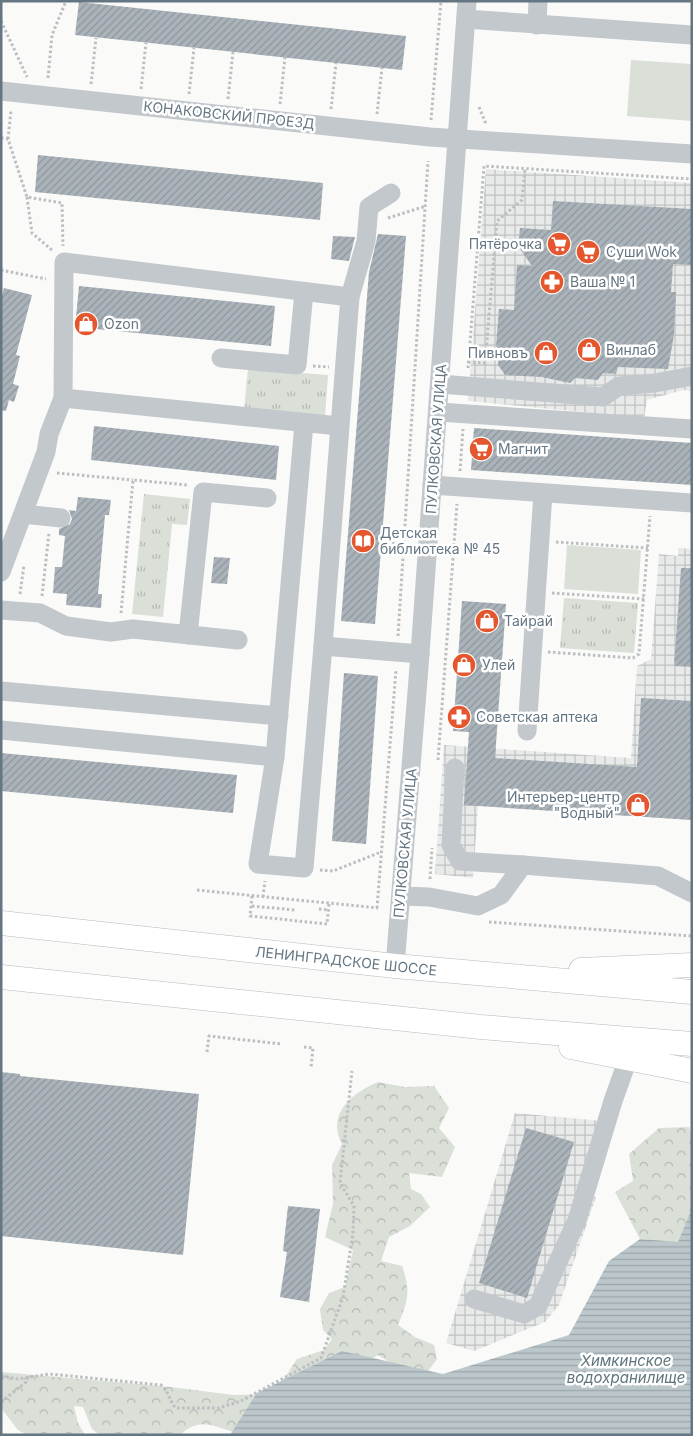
<svg xmlns="http://www.w3.org/2000/svg" width="693" height="1436" viewBox="0 0 693 1436" font-family="Inter,sans-serif">
	<style>
		.industrial { fill: url(#industrial-grid) }
		.forest { fill: url(#forest-crowns) }
		.park { fill: url(#park-tufts) }
		.garden { fill: #dadfd7 }
		.water { fill: url(#water-rules) }
		.building { fill: url(#building-hatch) }
		.lines { fill: none; stroke-linecap: round; stroke-linejoin: round }
		.major-casing { stroke: #b5babe; stroke-width: 25 }
		.path { stroke: #bbbfc2; stroke-width: 3; stroke-dasharray: 2.5 2.5; stroke-linecap: butt }
		.minor { stroke: #c3c8cc; stroke-width: 19 }
		.major { stroke: #fff; stroke-width: 24 }
		.labels { text-anchor: middle; stroke-width: 5; stroke-linejoin: round; paint-order: stroke }
		.street-label { font-size: 14px; fill: #657683; stroke: #fff }
		.poi-label { font-size: 14px; fill: #657683; stroke: #fff; text-anchor: start }
		.water-label { font-size: 15px; font-style: italic; fill: #60757c; stroke: #fff }
	</style>
	<defs>
		<pattern id="industrial-grid" width="8" height="8" patternUnits="userSpaceOnUse" patternTransform="scale(1.25)"><rect width="8" height="8" fill="#e8e9e9"/><path d="M0 4h8M4 0v8" fill="none" stroke="#c0c1c2"/></pattern>
		<pattern id="forest-crowns" width="20" height="18" patternUnits="userSpaceOnUse" patternTransform="scale(1.25)"><rect width="20" height="18" fill="#dadfd7"/><path d="M2 6a3 3 0 1 1 6 0M12 15a3 3 0 1 1 6 0" fill="none" stroke="#b4b9b4"/></pattern>
		<pattern id="park-tufts" width="24" height="20" patternUnits="userSpaceOnUse" patternTransform="scale(1.25)"><rect width="24" height="20" fill="#dadfd7"/><path d="M3 7l-1-3M5 7V3M7 7l1-3M15 17l-1-3M17 17v-4M19 17l1-3" fill="none" stroke="#b4b9b4"/></pattern>
		<pattern id="water-rules" width="6" height="5" patternUnits="userSpaceOnUse" patternTransform="scale(1.25)"><rect width="6" height="5" fill="#bbc7cb"/><path d="M0 2.5h6" fill="none" stroke="#9ca6aa"/></pattern>
		<pattern id="building-hatch" width="6" height="6" patternUnits="userSpaceOnUse" patternTransform="scale(1.25)"><rect width="6" height="6" fill="#aab3b9"/><path d="M-1 1l2-2M0 6l6-6M5 7l2-2" fill="none" stroke="#8e969c"/></pattern>
	</defs>
	<rect width="100%" height="100%" fill="#fafaf8"/>
	<g class="industrial">
		<path d="M486 169 692 183V391L683 390 647 400 644 418 468 401Z"/>
		<path d="M678 548 692 549V820L478 806 473 878 435 874 444 745 631 758 637 666 651 659 659 554 678 556Z"/>
		<path d="M515 1113 603 1121 580 1192 596 1197 559 1305 545 1322 474 1351 446 1343Z"/>
	</g>
	<g class="forest">
		<path d="M378 1082 405 1087 434 1086 449 1108 439 1128 455 1147 442 1177 409 1173 411 1189 421 1194 430 1207 410 1226 389 1237 381 1261 402 1266C411 1292 408 1300 398 1325L415 1337 434 1345 437 1359 428 1371 405 1372 378 1355 250 1435C223 1435 206 1411 180 1435H100L92 1429 83 1407 74 1406 78 1423 85 1435H27L18 1430 1 1408V1372L171 1387 233 1395 274 1394 297 1359 324 1350 332 1339 323 1330 320 1309 329 1293 345 1287 353 1250 325 1237 333 1204 332 1165 342 1144C326 1114 352 1093 378 1082Z"/>
		<path d="M689 1127 692 1135V1208L678 1243 640 1239 615 1192 633 1181 629 1154 659 1128Z"/>
	</g>
	<g class="park">
		<path d="M248 369 328 375 325 416 244 409Z"/>
		<path d="M144 494 190 499 187 525 172 524 163 617 132 614Z"/>
		<path d="M564 598 638 603 634 653 560 648Z"/>
	</g>
	<g class="garden">
		<path d="M631 60 692 64V121L627 116Z"/>
		<path d="M567 545 641 550 638 594 564 589Z"/>
	</g>
	<path class="water" d="M692 1208V1435H230L257 1393 342 1351 443 1374 569 1335 609 1261 640 1239 678 1242Z"/>
	<g class="building">
		<path d="M79 2 406 36 402 70 75 35Z"/>
		<path d="M38 155 323 183 320 220 35 192Z"/>
		<path d="M553 201 692 209V265L673 264 671 292H676L674 335 668 369 618 367 616 374 603 373 598 380 575 378 570 383 542 377 505 375 498 365 499 353 496 346 499 309 514 310 517 265 532 266 518 246 520 228 551 230Z"/>
		<path d="M378 234 406 236 375 624 341 621 369 272Z"/>
		<path d="M333 236 355 237 349 261 331 259Z"/>
		<path d="M79 286 275 306 271 346 75 327Z"/>
		<path d="M4 288 32 295 16 355 20 356 13 384 19 386 14 402 9 400 6 411 1 410V299Z"/>
		<path d="M94 426 279 446 276 480 91 460Z"/>
		<path d="M474 428 692 443V485L471 470Z"/>
		<path d="M78 497 111 500 109 515H105L98 594H102L101 608 66 605 67 594 53 593 55 567H62L65 536 59 535V529L70 524 72 519 69 510 76 511Z"/>
		<path d="M214 557 230 558 227 584 211 583Z"/>
		<path d="M681 568H692V667L674 666Z"/>
		<path d="M462 601 506 604 495 758 637 767 641 698 692 701V820L464 805 469 732 453 731Z"/>
		<path d="M344 673 378 676 366 844 332 841Z"/>
		<path d="M1 753 237 775 233 813 1 791Z"/>
		<path d="M1 1072 20 1074V1076L199 1094 183 1255 1 1236Z"/>
		<path d="M526 1128 574 1142 527 1298 479 1283Z"/>
		<path d="M288 1206 320 1209 309 1302 280 1297 287 1252 283 1251Z"/>
	</g>
	<g class="lines">
		<g class="major-casing">
			<g id="major">
				<path d="M1 923 395 966 692 992"/>
				<path d="M581 970 692 965"/>
				<path d="M1 977 481 1027 692 1044"/>
				<path d="M571 1047 692 1071"/>
			</g>
		</g>
		<g class="path">
			<path d="M1 21 27 77"/>
			<path d="M48 78 52 35 66 1"/>
			<path d="M91 84 96 38"/>
			<path d="M141 89 146 43"/>
			<path d="M189 94 194 48"/>
			<path d="M228 99 233 52"/>
			<path d="M280 104 285 57"/>
			<path d="M479 107 486 124"/>
			<path d="M331 109 336 63"/>
			<path d="M377 114 382 68"/>
			<path d="M431 120 441 1"/>
			<path d="M1 138 8 139 27 197 62 203 63 246"/>
			<path d="M8 139 11 110"/>
			<path d="M27 197 32 233 53 251"/>
			<path d="M388 218 426 206"/>
			<path d="M1 270 46 279"/>
			<path d="M468 362 485 363 497 221 522 200 525 168"/>
			<path d="M313 366 329 367"/>
			<path d="M468 368 484 166 692 179"/>
			<path d="M460 471 463 429"/>
			<path d="M57 473 133 480"/>
			<path d="M382 542 404 544"/>
			<path d="M556 542 648 548"/>
			<path d="M552 593 644 599"/>
			<path d="M20 594 24 565"/>
			<path d="M42 596 49 533"/>
			<path d="M121 613 133 480 188 485"/>
			<path d="M398 636 428 161"/>
			<path d="M548 652 633 658 639 654 650 516"/>
			<path d="M438 760 457 504"/>
			<path d="M320 870 333 871 381 852"/>
			<path d="M430 879 432 848"/>
			<path d="M197 890 378 908"/>
			<path d="M252 896 250 916 327 924 329 904"/>
			<path d="M263 897 265 881"/>
			<path d="M252 906 295 910"/>
			<path d="M377 908 396 670"/>
			<path d="M319 909 328 910"/>
			<path d="M489 922 692 936"/>
			<path d="M304 1047 313 1048 311 1067"/>
			<path d="M207 1052 209 1036 282 1044"/>
			<path d="M1 1376 18 1379 49 1374 161 1385C169 1391 169 1401 176 1408H219L241 1401 321 1358 343 1297 353 1233 354 1206 340 1183 352 1071"/>
			<path d="M1 1402 26 1382 25 1378"/>
		</g>
		<g class="minor">
			<path d="M466 19 692 35"/>
			<path d="M537 25 538 1"/>
			<path d="M1 91 430 137 692 154"/>
			<path d="M350 297 366 241 369 207 391 193"/>
			<path d="M221 358 297 365 304 292"/>
			<path d="M440 384 603 397 619 386 655 383 692 376"/>
			<path d="M63 398 339 426"/>
			<path d="M438 412 692 429"/>
			<path d="M304 423 275 757 258 864 304 868 323 646"/>
			<path d="M432 485 692 503"/>
			<path d="M23 514 61 518"/>
			<path d="M1 572 46 452 49 434 63 398 64 262 350 297 323 646 420 654"/>
			<path d="M1 610 40 613 66 626 111 632 133 629 238 640"/>
			<path d="M188 635 203 492 267 498"/>
			<path d="M1 691 279 716"/>
			<path d="M1 730 275 757"/>
			<path d="M527 731 543 493"/>
			<path d="M455 768 451 845 460 861 523 865"/>
			<path d="M401 896 429 897 478 906 501 895 523 865 658 876 692 893"/>
			<path d="M395 966 419 667 467 1"/>
			<path d="M474 1299 524 1314 538 1306 577 1220 613 1101 628 1059"/>
		</g>
		<use href="#major" class="major"/>
	</g>
	<defs>
		<g id="supermarket-disc" transform="scale(1.25)"><circle r="9.5" fill="#e4572e" stroke="#fff"/><path d="M-6-5.5h2.5l.6 2H6L4.5 2H-2.5L-4.4-4H-6ZM-1.5 3.2a1.3 1.3 0 1 0 .1 0ZM3 3.2a1.3 1.3 0 1 0 .1 0Z" fill="#fff"/></g>
		<g id="pharmacy-disc" transform="scale(1.25)"><circle r="9.5" fill="#e4572e" stroke="#fff"/><path d="M-2-6h4v4h4v4h-4v4h-4v-4h-4v-4h4Z" fill="#fff"/></g>
		<g id="shop-disc" transform="scale(1.25)"><circle r="9.5" fill="#e4572e" stroke="#fff"/><path d="M-5-2.5h2.3a2.7 3.5 0 0 1 5.4 0H5L5.5 6h-11ZM-1.5-2.5h3a1.5 2.3 0 0 0-3 0Z" fill="#fff"/></g>
		<g id="library-disc" transform="scale(1.25)"><circle r="9.5" fill="#e4572e" stroke="#fff"/><path d="M-6-4Q-3-5.5-.7-3.5V5Q-3 3-6 4ZM6-4Q3-5.5 .7-3.5V5Q3 3 6 4Z" fill="#fff"/></g>
	</defs>
	<g fill-rule="evenodd">
		<use href="#supermarket-disc" x="559" y="244"/>
		<use href="#supermarket-disc" x="588" y="252"/>
		<use href="#pharmacy-disc" x="552" y="282"/>
		<use href="#shop-disc" x="86" y="324"/>
		<use href="#shop-disc" x="589" y="350"/>
		<use href="#shop-disc" x="546" y="353"/>
		<use href="#supermarket-disc" x="481" y="449"/>
		<use href="#library-disc" x="363" y="541"/>
		<use href="#shop-disc" x="487" y="621"/>
		<use href="#shop-disc" x="464" y="665"/>
		<use href="#pharmacy-disc" x="459" y="717"/>
		<use href="#shop-disc" x="638" y="805"/>
	</g>
	<g class="labels">
		<g class="street-label">
			<text transform="translate(229 115) rotate(6)" y="5">КОНАКОВСКИЙ ПРОЕЗД</text>
			<text transform="translate(436 439) rotate(-86)" y="5">ПУЛКОВСКАЯ УЛИЦА</text>
			<text transform="translate(405 843) rotate(-85)" y="5">ПУЛКОВСКАЯ УЛИЦА</text>
			<text transform="translate(346 961) rotate(6)" y="5">ЛЕНИНГРАДСКОЕ ШОССЕ</text>
		</g>
		<g class="poi-label">
			<text x="542" y="249" text-anchor="end">Пятёрочка</text>
			<text x="606" y="257">Суши Wok</text>
			<text x="570" y="287">Ваша № 1</text>
			<text x="104" y="329">Ozon</text>
			<text x="606" y="355">Винлаб</text>
			<text x="528" y="358" text-anchor="end">Пивновъ</text>
			<text x="498" y="454">Магнит</text>
			<text x="380" y="538">Детская<tspan x="380" dy="16">библиотека № 45</tspan></text>
			<text x="504" y="626">Тайрай</text>
			<text x="482" y="670">Улей</text>
			<text x="476" y="722">Советская аптека</text>
			<text x="620" y="802" text-anchor="end">Интерьер-центр<tspan x="620" dy="16">"Водный"</tspan></text>
		</g>
		<g class="water-label">
			<text x="626" y="1366">Химкинское<tspan x="626" dy="17">водохранилище</tspan></text>
		</g>
	</g>
	<rect width="693" height="1436" fill="none" stroke="#657683" stroke-width="5"/>
</svg>
